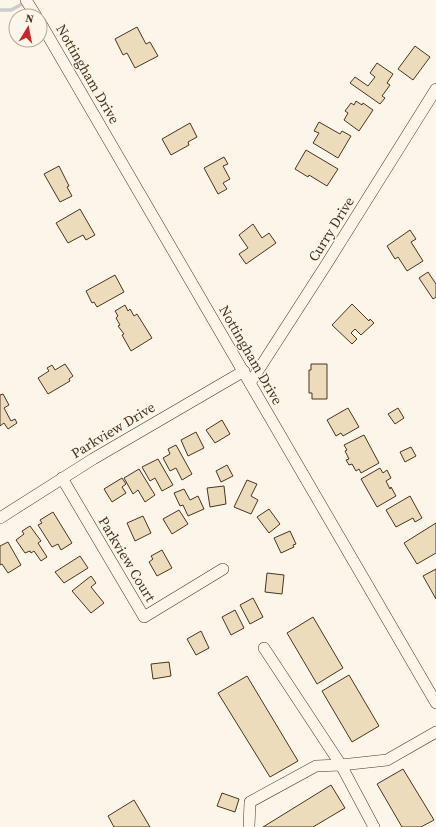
<svg xmlns="http://www.w3.org/2000/svg" width="436" height="827" viewBox="0 0 436 827" font-family="'Source Serif 4',serif">
	<style>
		.lines { fill: none; stroke-linecap: round; stroke-linejoin: round }
		.stream { stroke: #c9cecd; stroke-width: 3.5 }
		.building { fill: #ecdcbc; stroke: #4a3520 }
		.minor-casing { stroke: #4a3520; stroke-width: 12 }
		.minor { stroke: #fbf6e9; stroke-width: 11 }
		.labels { text-anchor: middle; stroke-width: 3; stroke-linejoin: round; paint-order: stroke }
		.street-label { font-size: 14px; fill: #4a3520; stroke: #fbf6e9 }
	</style>
	<rect width="100%" height="100%" fill="#fbf6e9"/>
	<g class="lines">
		<path class="stream" d="M0 10H11L26 2"/>
	</g>
	<g class="building">
		<path d="M137 27 146 44 150 42 158 56 135 68 127 53 123 55 115 39Z"/>
		<path d="M415 46 430 57 413 80 398 69Z"/>
		<path d="M377 63 393 74 387 83 390 85 382 96 385 98 380 104 350 83 355 77 368 86 375 77 370 73Z"/>
		<path d="M356 101 362 105 363 103 373 110 359 131 344 120 348 113 345 111 351 103 354 105Z"/>
		<path d="M319 122 340 134 342 131 351 136 338 158 313 143 319 133 314 131Z"/>
		<path d="M190 123 197 137 188 142 189 145 171 155 162 139Z"/>
		<path d="M306 150 338 169 327 186 309 175 308 177 295 169Z"/>
		<path d="M224 157 228 164 223 166 230 179 223 183 227 189 218 194 204 168Z"/>
		<path d="M59 166 69 186 67 187 72 196 60 202 44 174Z"/>
		<path d="M80 209 95 235 86 240 83 235 68 243 56 223Z"/>
		<path d="M253 224 262 238 269 233 276 243 246 264 239 254 248 248 239 235Z"/>
		<path d="M410 230 416 239 411 242 423 261 407 271 398 257 395 259 387 246Z"/>
		<path d="M428 272 436 284V297L433 299 419 278Z"/>
		<path d="M115 275 124 292 97 307 94 302 92 303 86 291Z"/>
		<path d="M352 304 369 321 370 319 374 323 361 335 355 329 351 333 357 339 352 344 332 325Z"/>
		<path d="M125 305 128 311 130 309 134 316 137 314 152 338 131 351 122 335 124 334 118 326 120 325 116 318 118 316 115 311Z"/>
		<path d="M65 364 73 376 69 379 70 381 48 394 38 378 49 371 47 368 52 365 55 370Z"/>
		<path d="M311 364H327V399H312V393H309V370H311Z"/>
		<path d="M3 394 9 405 4 408 11 421 15 419 17 423 8 429 4 423 0 426V395Z"/>
		<path d="M348 408 359 427 343 436 341 433 336 436 327 420Z"/>
		<path d="M398 408 404 418 395 424 388 414Z"/>
		<path d="M222 420 230 434 215 443 206 430Z"/>
		<path d="M196 432 204 448 188 456 181 440Z"/>
		<path d="M364 435 379 463 361 473 359 469 356 471 352 464 349 465 346 460 349 459 345 451 347 450 344 445Z"/>
		<path d="M176 445 192 474 182 480 176 468 170 471 163 458 170 454 168 449Z"/>
		<path d="M411 447 416 456 405 462 400 452Z"/>
		<path d="M158 459 173 485 162 491 155 478 150 481 142 467Z"/>
		<path d="M227 465 233 476 221 482 216 471Z"/>
		<path d="M380 468 383 473 387 470 391 478 386 481 390 489 391 487 396 496 377 507 361 479Z"/>
		<path d="M139 469 155 495 145 502 138 490 133 494 124 478Z"/>
		<path d="M122 478 126 484 122 487 126 493 112 502 104 489Z"/>
		<path d="M247 480 257 484 251 496 258 500 251 514 234 507Z"/>
		<path d="M224 486 226 504 210 507 207 488Z"/>
		<path d="M184 489 190 500 198 496 204 509 188 516 183 505 180 506 174 493Z"/>
		<path d="M410 496 422 518 415 522 413 518 396 527 386 510Z"/>
		<path d="M269 509 280 524 269 533 257 517Z"/>
		<path d="M179 510 188 524 172 534 163 519Z"/>
		<path d="M53 512 72 543 61 550 58 544 52 547 38 525 42 523 40 520Z"/>
		<path d="M143 516 151 533 135 541 127 523Z"/>
		<path d="M436 523V553L417 564 404 543Z"/>
		<path d="M30 526 41 541 38 543 47 557 41 561 34 551 31 553 30 551 25 553 16 540 24 534 22 531Z"/>
		<path d="M290 531 296 544 293 545 294 547 281 553 274 538Z"/>
		<path d="M8 542 21 565 8 573 2 564 0 565V546Z"/>
		<path d="M162 550 172 568 157 576 149 562 153 559 151 556Z"/>
		<path d="M80 556 88 568 64 583 55 572Z"/>
		<path d="M436 569V599L423 576Z"/>
		<path d="M267 573 284 575 282 594 265 592Z"/>
		<path d="M91 576 96 583 91 587 104 603 91 613 72 591Z"/>
		<path d="M253 598 263 617 250 624 240 605Z"/>
		<path d="M235 610 244 628 231 635 222 617Z"/>
		<path d="M313 617 343 668 317 684 287 633Z"/>
		<path d="M201 631 209 648 196 655 187 639Z"/>
		<path d="M169 662 171 676 153 679 151 664Z"/>
		<path d="M349 675 379 726 352 742 322 691Z"/>
		<path d="M247 676 298 761 270 777 218 693Z"/>
		<path d="M403 769 434 820 421 827H402L377 784Z"/>
		<path d="M331 785 345 808 313 827H263Z"/>
		<path d="M222 793 239 799 235 812 217 806Z"/>
		<path d="M134 800 150 827H114L108 816Z"/>
	</g>
	<g class="lines">
		<g class="minor-casing">
			<g id="minor">
				<path d="M26 0 36 16"/>
				<path d="M40 22 436 703"/>
				<path d="M250 383 326 265 436 89"/>
				<path d="M62 478 144 617 223 569"/>
				<path d="M0 518 93 459 244 371"/>
				<path d="M264 648 341 765 374 827"/>
				<path d="M249 827 250 802 316 766 341 765 387 760 436 732"/>
			</g>
		</g>
		<use href="#minor" class="minor"/>
	</g>
	<g class="labels">
		<g class="street-label">
			<text transform="translate(88 74) rotate(60)" y="5">Nottingham Drive</text>
			<text transform="translate(331 229) rotate(-58)" y="5">Curry Drive</text>
			<text transform="translate(251 355) rotate(60)" y="5">Nottingham Drive</text>
			<text transform="translate(113 430) rotate(-31)" y="5">Parkview Drive</text>
			<text transform="translate(127 559) rotate(59)" y="5">Parkview Court</text>
		</g>
	</g>
	<g transform="translate(28 28) rotate(10)"><circle r="19" fill="#fbf6e9" stroke="#b4a999"/>
	<path d="M0-3L7 15L0 10L-7 15Z" fill="#c62828"/>
	<text y="-6" font-size="11" font-weight="bold" text-anchor="middle" fill="#4a3520">N</text>
	</g>
</svg>
